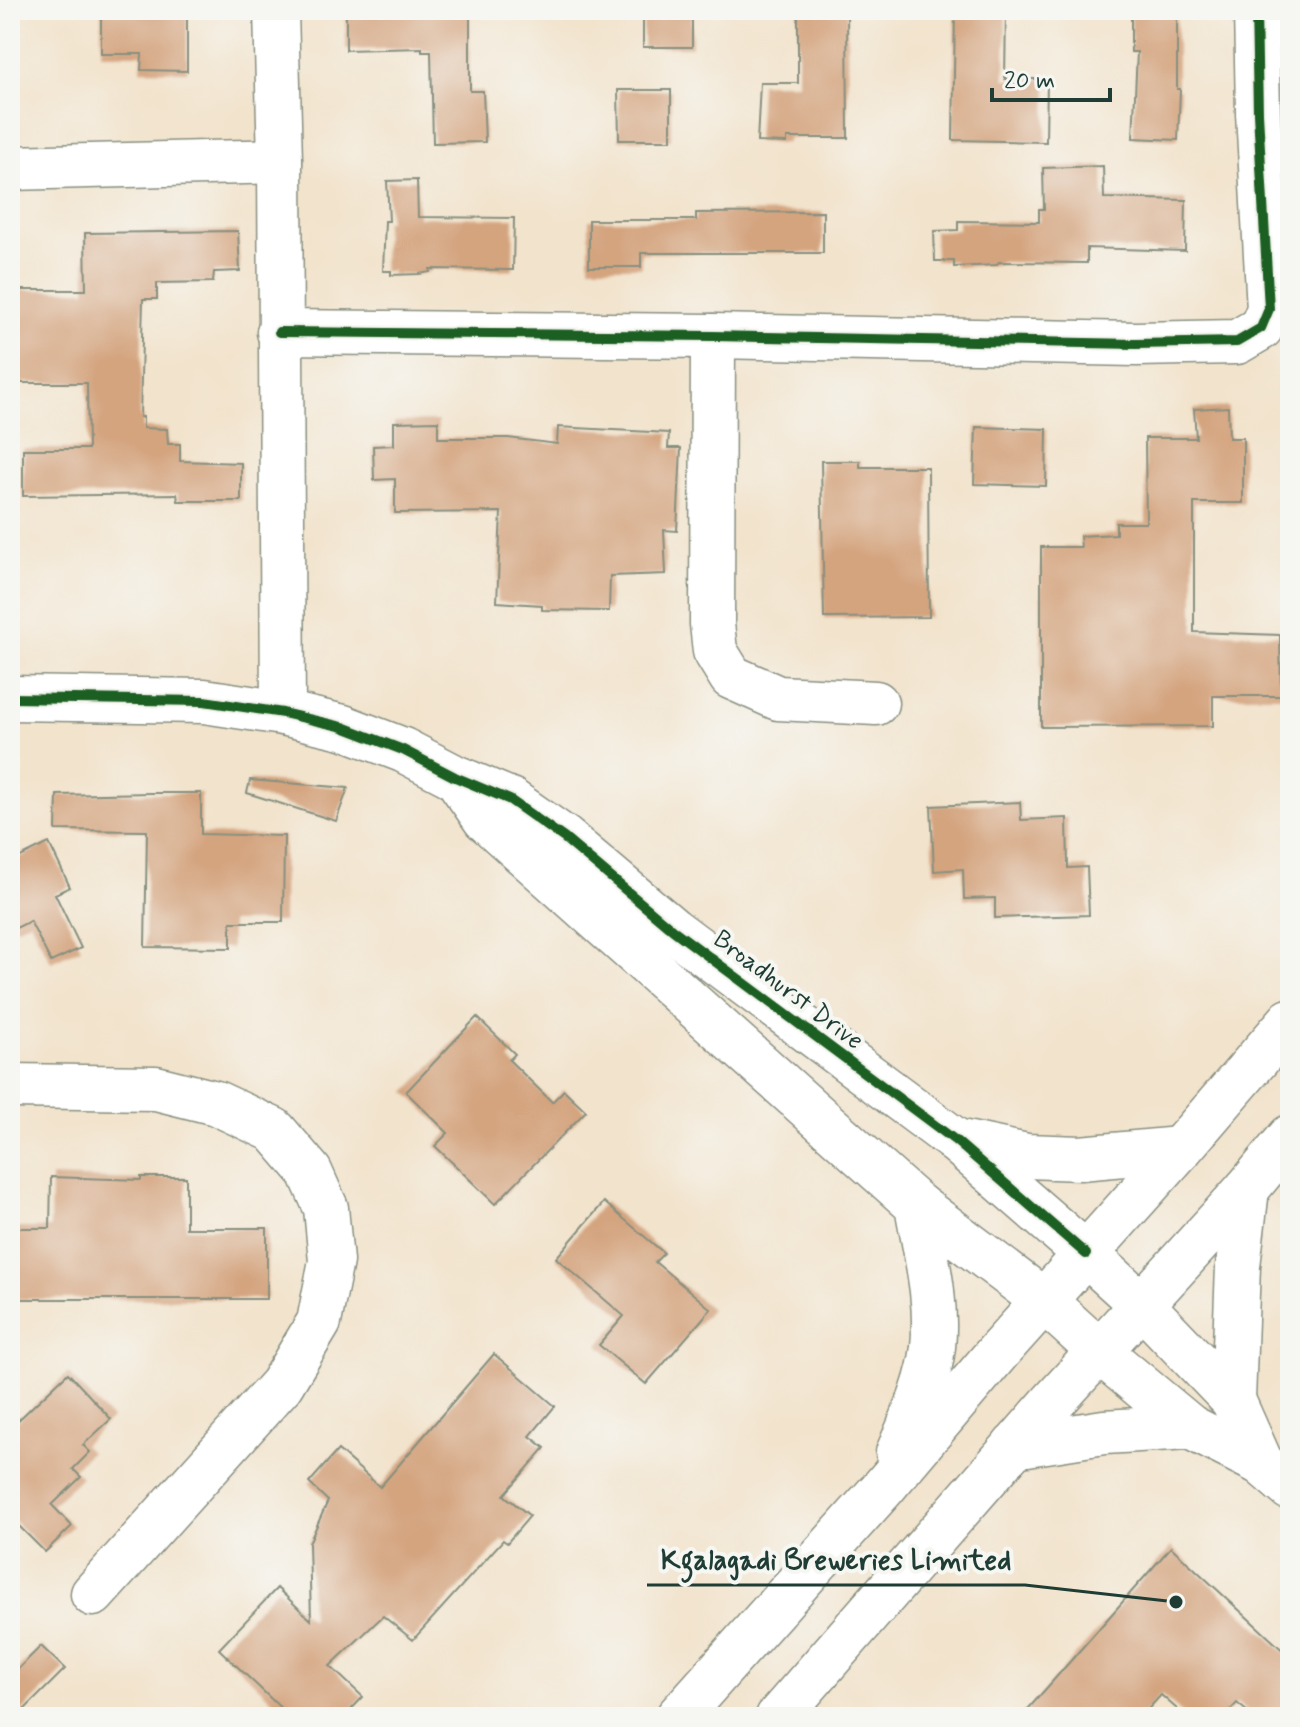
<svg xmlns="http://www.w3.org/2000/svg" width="1300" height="1727" viewBox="0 0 1300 1727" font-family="Mynerve,sans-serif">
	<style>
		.building { fill: #d4a47f }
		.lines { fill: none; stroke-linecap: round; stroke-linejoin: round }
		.street-casing { stroke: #889080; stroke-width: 47 }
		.secondary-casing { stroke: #889080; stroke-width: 47 }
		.primary-casing { stroke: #889080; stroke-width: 47 }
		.street { stroke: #fff; stroke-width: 44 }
		.secondary { stroke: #fff; stroke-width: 44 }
		.primary { stroke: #fff; stroke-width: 44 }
		.cycleway-casing { stroke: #f6f6f2; stroke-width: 15 }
		.cycleway { stroke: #1b5e20; stroke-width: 10 }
		.labels { text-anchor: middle; stroke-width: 8; stroke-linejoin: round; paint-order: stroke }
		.street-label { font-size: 26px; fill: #1f3d34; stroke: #f6f6f2 }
		.leader { fill: none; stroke: #1f3d34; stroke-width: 3 }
		.callout-dot { fill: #1f3d34; stroke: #f6f6f2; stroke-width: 3 }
		.callout-label { font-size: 28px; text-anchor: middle; font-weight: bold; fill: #1f3d34; stroke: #f6f6f2; stroke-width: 8; stroke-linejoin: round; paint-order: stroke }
	</style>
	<rect width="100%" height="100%" fill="#f6f6f2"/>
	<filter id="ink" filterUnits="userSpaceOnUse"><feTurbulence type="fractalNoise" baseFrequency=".0125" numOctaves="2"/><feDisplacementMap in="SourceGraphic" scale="16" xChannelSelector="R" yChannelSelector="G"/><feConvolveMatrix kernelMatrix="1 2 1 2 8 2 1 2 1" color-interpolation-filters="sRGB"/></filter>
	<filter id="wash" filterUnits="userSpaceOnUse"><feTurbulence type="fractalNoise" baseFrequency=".006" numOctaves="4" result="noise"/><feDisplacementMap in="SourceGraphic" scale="32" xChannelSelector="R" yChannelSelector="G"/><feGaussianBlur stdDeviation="1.8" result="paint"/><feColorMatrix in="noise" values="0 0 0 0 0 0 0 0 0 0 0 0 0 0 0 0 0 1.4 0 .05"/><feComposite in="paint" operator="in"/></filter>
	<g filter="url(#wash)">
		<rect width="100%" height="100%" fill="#f2e3cc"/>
		<g id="blocks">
			<g class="building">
				<path d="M101 10H187V71L141 70 142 54H101Z"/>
				<path d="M346 10H470V91H483L485 142 433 143 431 51H422V48L346 50Z"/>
				<rect x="643" y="10" width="49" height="37"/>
				<path d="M798 10H847L848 138H787V143L757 142 760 83H798Z"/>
				<path d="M955 10H1006L1005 79H1047L1046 142 953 140Z"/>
				<path d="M1131 10H1177V89H1180L1178 140 1133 138 1137 52H1131Z"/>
				<path d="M618 90H671V140H619Z"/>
				<path d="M1103 166 1104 198 1186 200 1185 251 1087 248V263L999 262 996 265 954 267V261H935L934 231 958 230V221L1039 222V209H1044L1043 168Z"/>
				<path d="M417 180 418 217 514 218 513 270 430 269V272L419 274 391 275V271H383L385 221H389L387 181Z"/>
				<path d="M823 212V253H641V267H589V220H696V213Z"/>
				<path d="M238 231 240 271 214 272 213 282 157 283V299H143L140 417H143V428L167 429 168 444H180V461L241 463V501H178L177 494 23 496V449H88L87 383H10V290H86L85 233Z"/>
				<path d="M1228 407 1229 438H1243V503H1194V632L1280 635 1281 696H1213V726L1041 727V547H1081L1080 536 1116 534V523H1146L1145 438H1196L1194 409Z"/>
				<path d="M438 421V438H508L557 444 558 427 669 433 668 448H681L677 531 664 530 666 574 610 576 609 611 542 610V605L497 602 501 512 395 513V479L374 480 373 446 394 445V422Z"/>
				<path d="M976 427 1047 429 1046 486 974 484Z"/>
				<path d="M821 461H860V467H928L929 617 824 618Z"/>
				<path d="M250 780 348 788 336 821 247 793Z"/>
				<path d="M151 793H201V834L284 836 283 922H231V948L145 947 147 831 56 830 57 795Z"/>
				<path d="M1020 802 1021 820 1067 818 1068 868 1087 867 1089 915 995 918V898L964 899 963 869 934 871 931 806Z"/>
				<path d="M49 843 70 887 55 894 81 948 51 962 30 921 10 931V862Z"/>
				<path d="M477 1017 515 1054 509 1060 552 1102 564 1090 586 1111 495 1204 435 1146 448 1133 406 1092Z"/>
				<path d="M51 1177 141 1180V1177H186V1228H267V1299H10V1228H50Z"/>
				<path d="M604 1202 664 1253 655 1262 711 1309 646 1384 599 1345 624 1316 556 1258Z"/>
				<path d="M494 1354 555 1406 530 1436 545 1448 504 1495 530 1516 507 1543 503 1540 413 1640 383 1616 330 1666 363 1697 344 1717H290L219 1649 277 1588 311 1620 309 1543 328 1501 309 1483 338 1450 380 1487Z"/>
				<path d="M68 1373 111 1419 83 1445 90 1452 73 1469 81 1477 52 1505 72 1526 45 1552 10 1517V1428Z"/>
				<path d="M1171 1547 1290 1657V1717H1254L1237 1703 1224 1717H1186L1161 1695 1141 1717H1021Z"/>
				<path d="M41 1646 65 1669 17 1717H10V1677Z"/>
			</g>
		</g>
	</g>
	<g filter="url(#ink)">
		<use href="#blocks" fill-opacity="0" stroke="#889080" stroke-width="2"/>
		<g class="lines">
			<g class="street-casing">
				<g id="street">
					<path d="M276 10 280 161 283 713"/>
					<path d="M10 168 280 161"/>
					<path d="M279 332 713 336 1136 344 1237 342 1261 328 1269 309 1258 113 1256 10"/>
					<path d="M713 336 712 624 715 651 731 677 778 698 876 703"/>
					<path d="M10 1086 156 1088 216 1103 274 1130 310 1172 326 1208 331 1261 319 1322 281 1385 93 1594"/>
				</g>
			</g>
			<g class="secondary-casing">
				<g id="secondary">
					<path d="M10 698 204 701 283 713 343 727 403 750 455 777 510 800 564 838 673 930 956 1141 1086 1254 1141 1304 1233 1400 1261 1463"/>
					<path d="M457 779 485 819 917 1205 1044 1301 1100 1352 1190 1427 1261 1463 1290 1488"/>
				</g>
			</g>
			<g class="primary-casing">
				<g id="primary">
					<path d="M956 1141 1027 1156 1080 1158 1180 1149"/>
					<path d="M1233 1400 1238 1266 1247 1189"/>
					<path d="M1014 1446 1104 1432 1190 1427"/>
					<path d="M898 1453C912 1419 929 1384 933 1347 938 1299 925 1252 917 1205"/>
					<path d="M678 1717 883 1488 998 1352 1180 1149 1290 1021"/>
					<path d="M778 1717 1052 1403 1247 1189 1290 1137"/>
				</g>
			</g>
			<use href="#street" class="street"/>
			<use href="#secondary" class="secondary"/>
			<use href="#primary" class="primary"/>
			<g class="cycleway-casing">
				<g id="cycleway">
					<path d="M279 332 713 336 1136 344 1237 342 1261 328 1269 309 1258 113 1256 10"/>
					<path d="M10 698 204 701 283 713 343 727 403 750 455 777 510 800 564 838 673 930 956 1141 1086 1254"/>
				</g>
			</g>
			<use href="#cycleway" class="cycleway"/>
		</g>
	</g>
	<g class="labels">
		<g class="street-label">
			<text transform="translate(789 989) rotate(37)" y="9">Broadhurst Drive</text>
		</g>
	</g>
	<path class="leader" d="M1176 1602L1025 1585H647"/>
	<circle class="callout-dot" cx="1176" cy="1602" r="8"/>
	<g class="callout-label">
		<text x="836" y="1569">Kgalagadi Breweries Limited</text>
	</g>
	<rect width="1300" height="1727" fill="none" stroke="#f6f6f2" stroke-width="40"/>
	<path d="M992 88v12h118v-12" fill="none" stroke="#1f3d34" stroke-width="4"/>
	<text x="1004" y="88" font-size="24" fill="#1f3d34" stroke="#f6f6f2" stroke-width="6" paint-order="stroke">20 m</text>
</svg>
